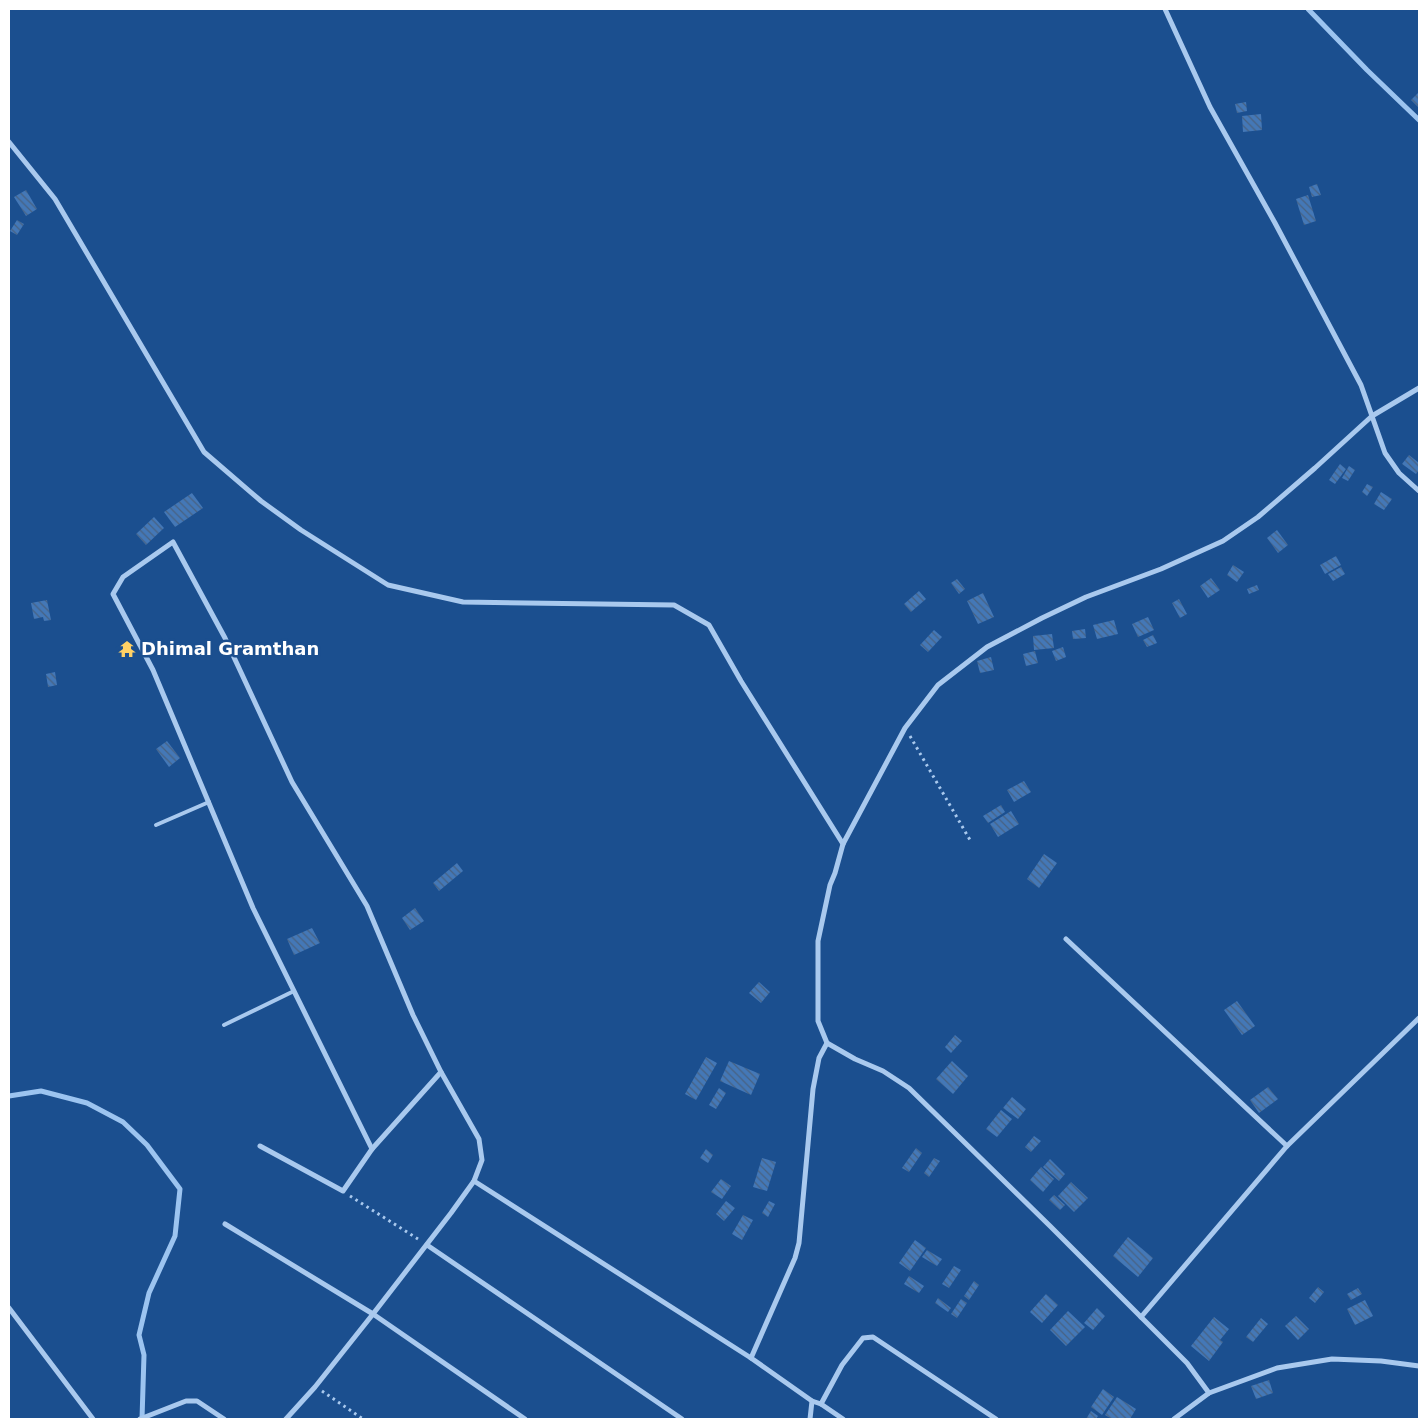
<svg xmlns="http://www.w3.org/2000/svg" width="1428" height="1428" viewBox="0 0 1428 1428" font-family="'DejaVu Sans',sans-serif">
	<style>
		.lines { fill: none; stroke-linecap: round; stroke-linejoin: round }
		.stream { stroke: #9cc4f0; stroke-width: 5 }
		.building { fill: url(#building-back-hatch) }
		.path { stroke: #a9c9ee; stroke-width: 3; stroke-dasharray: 2.5 4; stroke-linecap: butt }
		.service { stroke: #a9c9ee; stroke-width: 4 }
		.minor { stroke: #a9c9ee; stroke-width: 5 }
		.labels { text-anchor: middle; stroke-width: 5; stroke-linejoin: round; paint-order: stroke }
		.poi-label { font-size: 18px; font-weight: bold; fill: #fff; stroke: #1b4f8f; text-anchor: start }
	</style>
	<defs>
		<pattern id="building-back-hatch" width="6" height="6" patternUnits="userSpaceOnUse" patternTransform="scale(1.25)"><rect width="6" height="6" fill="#4478b7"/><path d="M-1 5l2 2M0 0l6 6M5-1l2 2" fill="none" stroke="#486282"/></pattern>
	</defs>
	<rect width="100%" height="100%" fill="#1b4f8f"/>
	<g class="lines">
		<g class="stream">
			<path d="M1308 9 1367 70 1419 120"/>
			<path d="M9 1096 41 1091 87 1103 123 1122 147 1145 180 1189 175 1236 149 1293 139 1335 144 1355 142 1419"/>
		</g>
	</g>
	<g class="building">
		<path d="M1419 92V108L1411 100Z"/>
		<path d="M1246 102 1247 111 1237 113 1235 104Z"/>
		<path d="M1261 114 1262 130 1243 132 1242 116Z"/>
		<path d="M1317 184 1321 195 1312 197 1309 187Z"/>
		<path d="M26 190 37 209 26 216 14 197Z"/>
		<path d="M1308 195 1316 221 1304 225 1296 199Z"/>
		<path d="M17 220 24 224 17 235 10 231Z"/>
		<path d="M1409 455 1419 463V470L1416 474 1402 464Z"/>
		<path d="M1340 464 1346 469 1335 484 1329 480Z"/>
		<path d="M1349 466 1355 470 1348 481 1342 478Z"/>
		<path d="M1367 484 1373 487 1367 496 1362 492Z"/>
		<path d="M1381 492 1392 499 1384 510 1374 504Z"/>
		<path d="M192 493 203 508 175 527 164 512Z"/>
		<path d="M154 517 164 528 146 545 136 534Z"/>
		<path d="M1277 530 1288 545 1278 553 1267 538Z"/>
		<path d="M1336 556 1341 565 1325 574 1320 565Z"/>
		<path d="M1233 565 1244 572 1237 582 1227 575Z"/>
		<path d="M1341 567 1345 574 1333 581 1328 574Z"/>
		<path d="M1211 578 1220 590 1208 598 1200 586Z"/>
		<path d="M957 579 965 589 959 594 951 583Z"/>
		<path d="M1257 585 1259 590 1249 594 1247 589Z"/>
		<path d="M919 591 926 599 911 612 904 604Z"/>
		<path d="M983 593 994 617 978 624 967 601Z"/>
		<path d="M1179 599 1187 614 1180 618 1172 603Z"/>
		<path d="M47 600 51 620 44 621 43 617 34 619 31 603Z"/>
		<path d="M1148 617 1154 630 1138 637 1132 624Z"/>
		<path d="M1114 620 1118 634 1097 639 1093 625Z"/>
		<path d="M1085 629 1086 638 1073 639 1072 631Z"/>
		<path d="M934 630 942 637 928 652 920 645Z"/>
		<path d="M1052 634 1054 648 1034 650 1033 636Z"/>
		<path d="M1153 635 1157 643 1147 647 1143 640Z"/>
		<path d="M1063 647 1066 657 1056 661 1052 651Z"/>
		<path d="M1035 651 1038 663 1026 666 1023 654Z"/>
		<path d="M991 657 994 670 980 673 977 661Z"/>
		<path d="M55 672 57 685 48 687 46 674Z"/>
		<path d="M167 741 180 758 169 767 156 749Z"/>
		<path d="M1024 781 1031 792 1014 802 1007 790Z"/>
		<path d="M1001 805 1005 812 988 823 983 816Z"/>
		<path d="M1011 811 1019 824 998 837 990 824Z"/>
		<path d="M1044 854 1057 863 1039 888 1027 879Z"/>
		<path d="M457 863 463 871 439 891 433 883Z"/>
		<path d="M415 908 424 921 410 930 402 918Z"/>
		<path d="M312 928 320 943 294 955 287 939Z"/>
		<path d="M759 982 770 992 761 1003 749 993Z"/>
		<path d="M1237 1001 1255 1026 1242 1035 1224 1010Z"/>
		<path d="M955 1035 962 1041 951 1053 945 1047Z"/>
		<path d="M706 1057 717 1063 696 1100 685 1094Z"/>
		<path d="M729 1061 760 1074 751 1095 720 1081Z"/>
		<path d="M952 1061 968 1076 953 1094 936 1079Z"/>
		<path d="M1268 1087 1278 1099 1259 1113 1250 1100Z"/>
		<path d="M719 1088 726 1093 716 1109 709 1105Z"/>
		<path d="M1012 1097 1026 1109 1018 1119 1003 1108Z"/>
		<path d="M1001 1110 1012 1119 997 1137 986 1129Z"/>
		<path d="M1034 1136 1041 1141 1031 1152 1025 1147Z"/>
		<path d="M916 1148 922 1153 909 1172 902 1168Z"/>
		<path d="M706 1149 713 1155 708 1163 700 1158Z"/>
		<path d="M762 1158 776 1162 767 1191 753 1187Z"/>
		<path d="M934 1158 940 1161 929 1177 924 1173Z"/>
		<path d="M1050 1159 1065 1174 1059 1181 1043 1167Z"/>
		<path d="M1041 1167 1054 1179 1043 1192 1030 1180Z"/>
		<path d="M721 1179 731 1186 722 1199 711 1192Z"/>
		<path d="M1071 1182 1088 1198 1074 1212 1058 1196Z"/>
		<path d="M1054 1195 1065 1205 1060 1210 1049 1200Z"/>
		<path d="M726 1201 735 1208 724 1221 716 1214Z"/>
		<path d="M769 1201 775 1204 768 1217 762 1213Z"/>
		<path d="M743 1215 753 1220 742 1240 732 1234Z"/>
		<path d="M1128 1237 1153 1258 1138 1277 1113 1256Z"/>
		<path d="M915 1240 926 1248 910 1271 899 1263Z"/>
		<path d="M927 1250 942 1259 937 1266 922 1257Z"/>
		<path d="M954 1266 961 1270 949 1288 942 1284Z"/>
		<path d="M909 1276 924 1286 919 1293 904 1284Z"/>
		<path d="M974 1281 979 1285 969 1300 964 1296Z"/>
		<path d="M1318 1287 1324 1292 1315 1303 1309 1298Z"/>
		<path d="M1358 1288 1362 1294 1351 1300 1347 1294Z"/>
		<path d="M1046 1294 1058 1305 1042 1323 1030 1312Z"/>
		<path d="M938 1298 951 1308 948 1312 935 1303Z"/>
		<path d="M961 1299 967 1303 957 1318 951 1314Z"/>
		<path d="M1365 1300 1373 1316 1355 1325 1347 1309Z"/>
		<path d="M1097 1308 1105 1316 1093 1330 1084 1323Z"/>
		<path d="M1068 1311 1085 1327 1066 1346 1050 1330Z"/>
		<path d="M1296 1316 1309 1329 1298 1340 1285 1326Z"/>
		<path d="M1214 1317 1229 1329 1220 1340 1223 1342 1209 1361 1191 1346Z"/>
		<path d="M1261 1318 1268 1324 1253 1342 1246 1337Z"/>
		<path d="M1269 1380 1273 1393 1256 1399 1251 1386Z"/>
		<path d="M1103 1389 1114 1397 1102 1415 1091 1407Z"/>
		<path d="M1117 1397 1136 1409 1130 1419H1112L1105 1415Z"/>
		<path d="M1091 1411 1098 1416 1096 1419H1086Z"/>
	</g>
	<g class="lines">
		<g class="path">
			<path d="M910 736 970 840"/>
			<path d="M350 1196 418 1239"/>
			<path d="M322 1391 363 1419"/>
		</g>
		<g class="service">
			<path d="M156 825 209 802"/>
			<path d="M224 1025 294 991"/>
		</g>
		<g class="minor">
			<path d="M1165 9 1210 107 1275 223 1361 385 1385 453 1399 473 1419 491"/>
			<path d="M9 142 55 199 204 452 261 501 301 530 388 585 463 602 674 605 709 625 741 681 843 844"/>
			<path d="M1066 939 1287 1146"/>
			<path d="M260 1146 343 1191 372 1149 253 908 153 670 113 594 123 577 173 542 225 638 292 782 367 906 413 1015 441 1072 479 1139 482 1160 474 1181 451 1213 373 1314 315 1387 286 1419"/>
			<path d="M372 1149 441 1072"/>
			<path d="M474 1181 751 1358 812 1401 810 1419"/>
			<path d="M225 1224 373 1314 525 1419"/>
			<path d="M427 1245 682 1419"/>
			<path d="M9 1308 93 1419"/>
			<path d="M1141 1317 1287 1146 1419 1018"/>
			<path d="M751 1358 795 1258 799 1243 813 1089 819 1058 827 1043"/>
			<path d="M1209 1393 1187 1363 1050 1226 909 1088 883 1071 855 1059 827 1043 818 1021V941L830 885 835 873 843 844 905 728 938 685 987 647 1042 618 1086 597 1161 569 1223 541 1258 517 1315 468 1372 416 1419 388"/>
			<path d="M812 1401 821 1404 843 1419"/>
			<path d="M821 1404 842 1365 863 1338 873 1337 996 1419"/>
			<path d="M140 1419 186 1401H197L224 1419"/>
			<path d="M1174 1419 1209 1393 1277 1368 1332 1359 1381 1361 1419 1366"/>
		</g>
	</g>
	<defs>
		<g id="temple-bare" transform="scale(1.35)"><path d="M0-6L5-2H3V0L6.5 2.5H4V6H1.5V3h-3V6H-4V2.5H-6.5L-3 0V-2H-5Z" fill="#ffd166" stroke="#1b4f8f" stroke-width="2.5" paint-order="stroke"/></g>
	</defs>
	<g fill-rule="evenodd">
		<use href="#temple-bare" x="127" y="649"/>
	</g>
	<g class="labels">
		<g class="poi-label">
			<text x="141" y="655">Dhimal Gramthan</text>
		</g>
	</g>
	<rect width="1428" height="1428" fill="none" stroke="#ffffff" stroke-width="20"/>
</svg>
